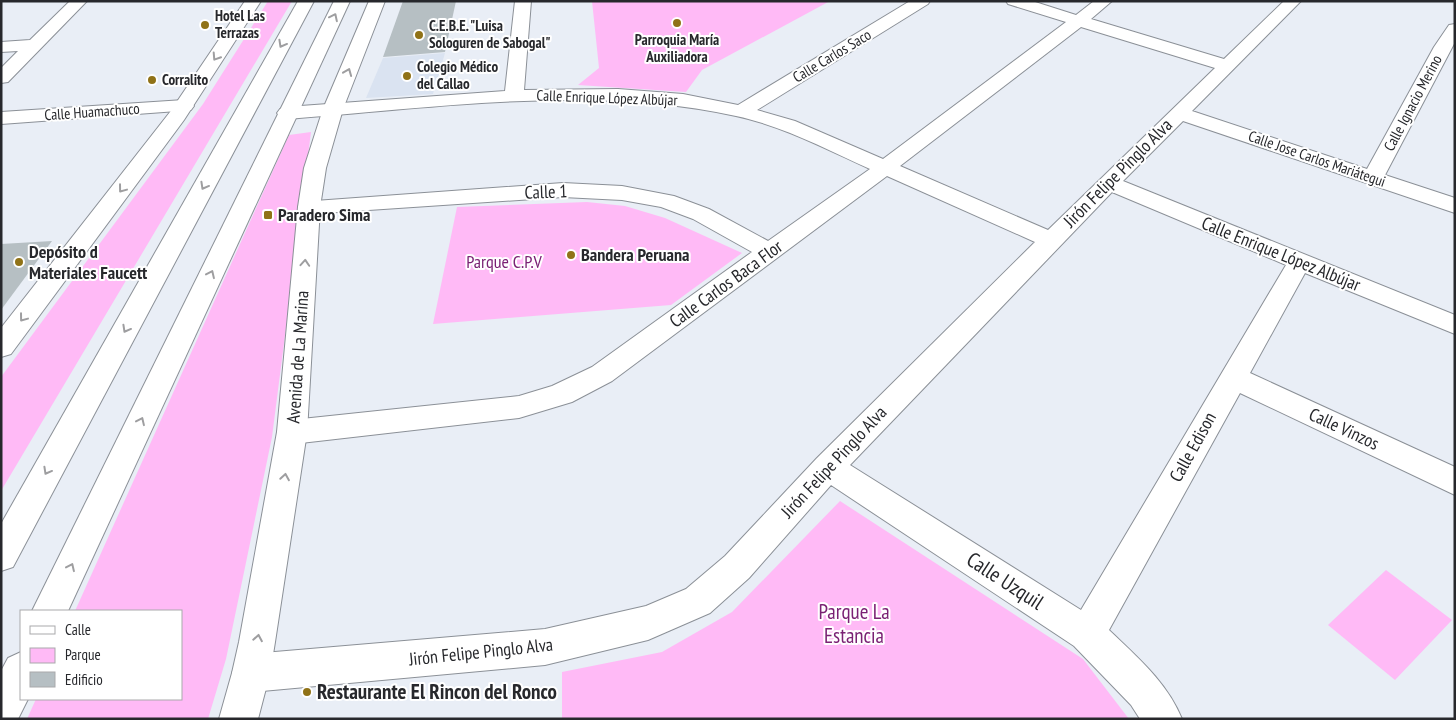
<svg xmlns="http://www.w3.org/2000/svg" width="1456" height="720" viewBox="0 0 1456 720" font-family="'PT Sans Narrow',sans-serif">
	<style>
		.built { fill: #dae3f1 }
		.green { fill: #ffbaf6 }
		.building { fill: #b6bfc3 }
		.lines { fill: none; stroke-linecap: round; stroke-linejoin: round }
		.street-casing { stroke: #8b9097; stroke-width: 2 }
		.secondary-casing { stroke: #8b9097; stroke-width: 2 }
		.primary-casing { stroke: #8b9097; stroke-width: 2 }
		.street { fill: #fff; fill-rule: evenodd }
		.secondary { fill: #fff; fill-rule: evenodd }
		.primary { fill: #fff; fill-rule: evenodd }
		.oneway { stroke: #9e9ea0 }
		.poi-dot { fill: #907217; stroke: #fff; stroke-width: 2 }
		.labels { text-anchor: middle; stroke-width: 4; stroke-linejoin: round; paint-order: stroke }
		.far-poi-label { font-size: 15px; font-weight: bold; fill: #27282c; stroke: #fff; text-anchor: start }
		.far-street-label { font-size: 15px; fill: #27282c; stroke: #fff }
		.street-label { font-size: 18px; fill: #27282c; stroke: #fff }
		.poi-label { font-size: 18px; font-weight: bold; fill: #27282c; stroke: #fff; text-anchor: start }
		.park-label { font-size: 18px; fill: #7a2174; stroke: #fff }
		.near-street-label { font-size: 21px; fill: #27282c; stroke: #fff }
		.near-park-label { font-size: 21px; fill: #7a2174; stroke: #fff }
		.near-poi-label { font-size: 21px; font-weight: bold; fill: #27282c; stroke: #fff; text-anchor: start }
	</style>
	<rect width="100%" height="100%" fill="#e9eef6"/>
	<path class="built" d="M445 53 433 94 366 98 383 58Z"/>
	<g class="green">
		<path d="M268 1H292L1 491V377L203 104Z"/>
		<path d="M592 1H830L702 70 686 92 578 85 599 68Z"/>
		<path d="M311 132 272 437 226 659 208 719H27L36 699H181V611H75L289 135Z"/>
		<path d="M587 202 625 206 665 218 742 253 671 305 433 324 457 207Z"/>
		<path d="M840 501 1083 659 1129 719H562V672L662 652 732 612Z"/>
		<path d="M1386 570 1452 620 1395 680 1328 625Z"/>
	</g>
	<g class="building">
		<path d="M403 1H456L445 52 383 57Z"/>
		<path d="M52 241 1 310V244Z"/>
	</g>
	<g class="lines">
		<g class="street-casing">
			<g id="street">
				<path d="M70 1H87L8 82 1 83V68L18 51 1 52V42L30 40Z"/>
				<path d="M515 1H531L524 90 618 89 683 94 738 105 910 1H930L928 4 757 110 795 121 883 159 1066 22 1008 4 1006 1H1032L1076 15 1094 1H1112L1091 19 1224 59 1284 1H1301L1192 111 1367 169 1434 47 1449 25 1455 24V42L1385 175 1455 198V213L1183 121 1123 181 1455 315V334L1305 273 1250 373 1455 467V495L1240 393 1109 630C1137 657 1167 682 1182 719H1140L1131 705 1074 646 831 485 749 578 710 613 648 640 545 665 251 692 238 686 232 673 238 660 251 654 545 629 646 606 686 589 725 556 817 458 1035 242 887 176 612 381 572 402 519 418 292 444 281 440 277 432 281 424 292 420 519 396 552 386 592 367 752 252 693 219 661 207 622 200 563 197 309 214 301 212 298 207 301 202 563 183 622 186 674 196 709 209 768 241 870 169C826 149 783 126 736 116 593 84 433 108 287 119L280 117 277 113 280 109 287 107 505 91ZM1081 27 1215 68 1048 230 900 166ZM1112 192 1286 265 1081 610 850 465Z"/>
				<path d="M184 100 191 102 194 106 191 110 1 124V112Z"/>
			</g>
		</g>
		<g class="secondary-casing">
			<g id="secondary">
				<path d="M245 1H261L184 120 11 354 1 357V328L170 112Z"/>
				<path d="M369 1H385L343 109 326 168 320 207 307 432 275 642 270 673 258 719H219L232 673 239 642 277 432 298 207 304 168 323 109Z"/>
			</g>
		</g>
		<g class="primary-casing">
			<g id="primary">
				<path d="M298 1H314L13 567 1 571V524Z"/>
				<path d="M334 1H350L68 611H32Z"/>
				<path d="M21 652V699H28L18 719H1V671L8 658Z"/>
			</g>
		</g>
		<use href="#street" class="street"/>
		<use href="#secondary" class="secondary"/>
		<use href="#primary" class="primary"/>
	</g>
	<defs><path id="oneway-chevron" d="M-2-3.5L2.5 0L-2 3.5" fill="none" stroke-width="1.6" stroke-linecap="round" stroke-linejoin="round" transform="scale(1.25)"/></defs>
	<g class="oneway">
		<use href="#oneway-chevron" transform="translate(334 17) rotate(-64)"/>
		<use href="#oneway-chevron" transform="translate(282 44) rotate(119)"/>
		<use href="#oneway-chevron" transform="translate(216 57) rotate(123)"/>
		<use href="#oneway-chevron" transform="translate(348 72) rotate(-68)"/>
		<use href="#oneway-chevron" transform="translate(204 186) rotate(119)"/>
		<use href="#oneway-chevron" transform="translate(122 189) rotate(127)"/>
		<use href="#oneway-chevron" transform="translate(305 263) rotate(-86)"/>
		<use href="#oneway-chevron" transform="translate(211 274) rotate(-65)"/>
		<use href="#oneway-chevron" transform="translate(23 318) rotate(127)"/>
		<use href="#oneway-chevron" transform="translate(126 329) rotate(119)"/>
		<use href="#oneway-chevron" transform="translate(141 421) rotate(-65)"/>
		<use href="#oneway-chevron" transform="translate(47 471) rotate(119)"/>
		<use href="#oneway-chevron" transform="translate(285 477) rotate(-81)"/>
		<use href="#oneway-chevron" transform="translate(71 567) rotate(-65)"/>
		<use href="#oneway-chevron" transform="translate(258 638) rotate(-80)"/>
	</g>
	<g class="poi-dot">
		<circle cx="677" cy="23" r="5"/>
		<circle cx="205" cy="25" r="5"/>
		<circle cx="419" cy="35" r="5"/>
		<circle cx="407" cy="76" r="5"/>
		<circle cx="152" cy="80" r="5"/>
		<rect x="263" y="210" width="10" height="10" rx="2.5"/>
		<circle cx="571" cy="255" r="5"/>
		<circle cx="19" cy="262" r="5"/>
		<circle cx="307" cy="692" r="5"/>
	</g>
	<g class="labels">
		<g class="far-poi-label">
			<text x="215" y="21">Hotel Las<tspan x="215" dy="17">Terrazas</tspan></text>
			<text x="429" y="31">C.E.B.E. "Luisa<tspan x="429" dy="17">Sologuren de Sabogal"</tspan></text>
			<text x="677" y="45" text-anchor="middle">Parroquia María<tspan x="677" dy="17">Auxiliadora</tspan></text>
			<text x="417" y="72">Colegio Médico<tspan x="417" dy="17">del Callao</tspan></text>
			<text x="162" y="85">Corralito</text>
		</g>
		<g class="far-street-label">
			<text transform="translate(832 56) rotate(-31)" y="5">Calle Carlos Saco</text>
			<text transform="translate(607 98) rotate(2)" y="5">Calle Enrique López Albújar</text>
			<text transform="translate(1413 103) rotate(-62)" y="5">Calle Ignacio Merino</text>
			<text transform="translate(92 112) rotate(-4)" y="5">Calle Huamachuco</text>
			<text transform="translate(1317 159) rotate(19)" y="5">Calle Jose Carlos Mariátegui</text>
		</g>
		<g class="street-label">
			<text transform="translate(1118 173) rotate(-45)" y="6">Jirón Felipe Pinglo Alva</text>
			<text transform="translate(546 192) rotate(-2)" y="6">Calle 1</text>
			<text transform="translate(1281 254) rotate(22)" y="6">Calle Enrique López Albújar</text>
			<text transform="translate(726 284) rotate(-36)" y="6">Calle Carlos Baca Flor</text>
			<text transform="translate(298 357) rotate(-86)" y="6">Avenida de La Marina</text>
			<text transform="translate(1344 429) rotate(25)" y="6">Calle Vinzos</text>
			<text transform="translate(1193 447) rotate(-61)" y="6">Calle Edison</text>
			<text transform="translate(834 462) rotate(-47)" y="6">Jirón Felipe Pinglo Alva</text>
			<text transform="translate(481 652) rotate(-6)" y="6">Jirón Felipe Pinglo Alva</text>
		</g>
		<g class="poi-label">
			<text x="278" y="221">Paradero Sima</text>
			<text x="29" y="258">Depósito d<tspan x="29" dy="21">Materiales Faucett</tspan></text>
			<text x="581" y="261">Bandera Peruana</text>
		</g>
		<g class="park-label">
			<text x="504" y="268">Parque C.P.V</text>
		</g>
		<g class="near-street-label">
			<text transform="translate(1005 581) rotate(33)" y="7">Calle Uzquil</text>
		</g>
		<g class="near-park-label">
			<text x="854" y="619">Parque La<tspan x="854" dy="24">Estancia</tspan></text>
		</g>
		<g class="near-poi-label">
			<text x="317" y="699">Restaurante El Rincon del Ronco</text>
		</g>
	</g>
	<rect width="1456" height="720" fill="none" stroke="#27282c" stroke-width="5"/>
	<rect x="20" y="610" width="162" height="90" fill="#ffffff" stroke="#a9a9ab"/>
	<rect x="30" y="626" width="25" height="8" fill="#ffffff" stroke="#a9a9ab"/>
	<text x="65" y="635" font-size="15" fill="#27282c">Calle</text>
	<rect x="30" y="648" width="25" height="15" fill="#ffbaf6" stroke="#a9a9ab"/>
	<text x="65" y="660" font-size="15" fill="#27282c">Parque</text>
	<rect x="30" y="672" width="25" height="15" fill="#b6bfc3" stroke="#a9a9ab"/>
	<text x="65" y="685" font-size="15" fill="#27282c">Edificio</text>
</svg>
